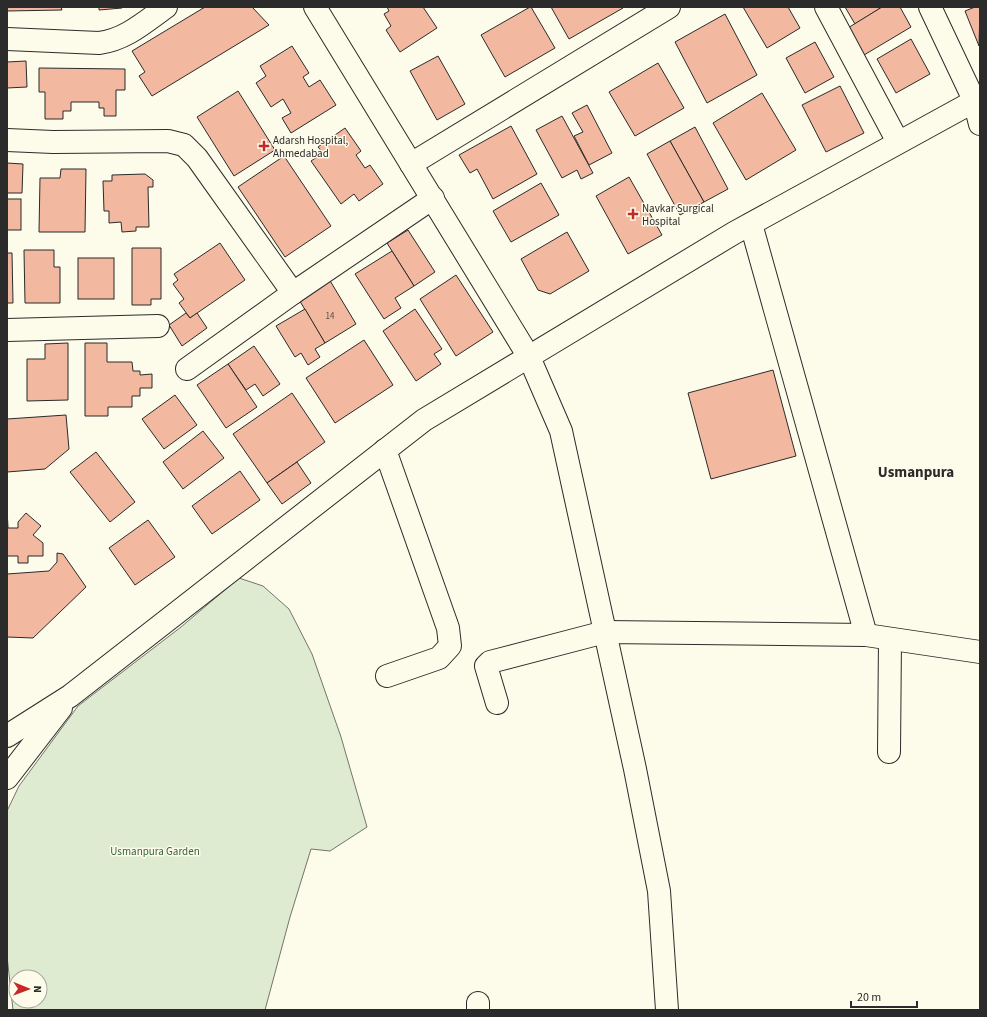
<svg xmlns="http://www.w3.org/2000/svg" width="987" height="1017" viewBox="0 0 987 1017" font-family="'Source Sans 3',sans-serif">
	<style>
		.green { fill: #deebd1; stroke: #74746e; fill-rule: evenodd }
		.building { fill: #f2b8a0; stroke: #2b2b2b }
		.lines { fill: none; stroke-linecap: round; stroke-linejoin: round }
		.minor-casing { stroke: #2b2b2b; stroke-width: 24 }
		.minor { stroke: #fdfbea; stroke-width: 22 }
		.poi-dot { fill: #c62828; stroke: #fdfbea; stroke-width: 1.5 }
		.labels { text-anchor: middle; stroke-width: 3; stroke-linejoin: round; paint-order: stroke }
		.number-label { font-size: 9px; fill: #5d4e48 }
		.poi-label { font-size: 11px; fill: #2b2b2b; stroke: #fdfbea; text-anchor: start }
		.park-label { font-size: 11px; fill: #34623c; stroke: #fdfbea }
		.district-label { font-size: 15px; font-weight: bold; fill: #2b2b2b; stroke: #fdfbea }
	</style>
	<rect width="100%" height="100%" fill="#fdfbea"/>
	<path class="green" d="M239 578 263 586 289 609 312 654 341 737 367 827 330 851 311 849 290 917 265 1010H13L7 956V811L19 786 78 706 181 627ZM16 977H40V1001H16Z"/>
	<g class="building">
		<path d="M7 7H61L62 10 7 11Z"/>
		<path d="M99 7H122V8L99 10Z"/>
		<path d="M205 7H252L269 25 152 96 139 76 145 72 132 51Z"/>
		<path d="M387 7H423L437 28 400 52 386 30 391 26 384 14 389 11Z"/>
		<path d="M530 7H531L555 48 505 77 481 35Z"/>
		<path d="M551 7H622L623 8 569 39Z"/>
		<path d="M743 7H788L800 28 767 48Z"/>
		<path d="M845 7H882L855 24Z"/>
		<path d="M882 7H900L911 27 859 58 843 31Z"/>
		<path d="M975 7H980L979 46 965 11Z"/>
		<path d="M725 14 757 75 707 103 675 42Z"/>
		<path d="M911 39 930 74 896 93 877 59Z"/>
		<path d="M815 42 834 77 805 93 786 58Z"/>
		<path d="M292 46 309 73 303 77 309 87 320 80 336 105 291 133 282 118 291 113 283 99 271 107 256 83 266 76 260 66Z"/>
		<path d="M438 56 465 104 437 120 410 71Z"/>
		<path d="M26 61 27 87 7 88V62Z"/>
		<path d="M658 63 684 108 635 136 609 92Z"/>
		<path d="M39 68 125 69V90H116V116H104V108H99V102H71V111H63V119H45V92H39Z"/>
		<path d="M840 86 864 133 826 152 802 105Z"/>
		<path d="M238 91 275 150 234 176 197 117Z"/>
		<path d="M762 93 796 150 746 180 713 123Z"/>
		<path d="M587 105 612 153 589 165 574 136 583 132 572 113Z"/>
		<path d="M562 116 593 173 581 179 577 170 562 178 536 130Z"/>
		<path d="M511 126 537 174 493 199 477 169 470 173 459 155Z"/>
		<path d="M695 127 728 189 704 202 670 141Z"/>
		<path d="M345 128 361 151 356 155 365 168 370 165 383 184 359 201 354 194 341 204 311 161 323 153 318 147Z"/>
		<path d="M670 141 704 202 680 215 647 154Z"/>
		<path d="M284 156 331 226 285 257 238 187Z"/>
		<path d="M7 163 23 164 22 193H7Z"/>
		<path d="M61 169H86L85 232H39L40 178H60Z"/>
		<path d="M145 174 153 180V187H148L149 227H136V231L122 232 121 222 109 223V211H104L103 181H112V175Z"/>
		<path d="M629 177 662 235 628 254 596 196Z"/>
		<path d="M541 183 559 215 511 242 493 211Z"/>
		<rect x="7" y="199" width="14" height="31"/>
		<path d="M408 230 435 272 414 286 387 243Z"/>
		<path d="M567 232 589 271 550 294 538 290 521 259Z"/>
		<path d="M220 243 245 280 190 318 179 303 184 299 173 284 178 280 174 274Z"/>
		<path d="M132 248H161V299H151V305H132Z"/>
		<path d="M24 250H54V267H60V303H25Z"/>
		<path d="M392 251 414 286 395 298 401 308 384 319 355 274Z"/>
		<path d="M7 253H12L13 303H7Z"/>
		<rect x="78" y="258" width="36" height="41"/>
		<path d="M456 275 493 332 456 356 420 299Z"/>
		<path d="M329 279 356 324 325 343 298 298Z"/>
		<path d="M305 309 325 343 315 349 320 357 308 365 301 353 295 357 276 326Z"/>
		<path d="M415 309 442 349 434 354 441 364 416 381 383 331Z"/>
		<path d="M186 313 190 318 197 313 207 328 182 346 169 325Z"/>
		<path d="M364 340 393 385 335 423 306 378Z"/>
		<path d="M68 343V400L27 401V359H45V344Z"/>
		<path d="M85 343H107V362H132L133 371H140V375L152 374V388H140V396H132V407H108V416H85Z"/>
		<path d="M254 346 280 384 263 396 255 384 246 390 228 364Z"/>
		<path d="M228 364 257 407 226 428 197 385Z"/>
		<path d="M773 370 796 456 711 479 688 393Z"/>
		<path d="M292 393 325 442 267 483 233 434Z"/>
		<path d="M175 395 197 425 164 449 142 419Z"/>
		<path d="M66 415 69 449 45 469 7 472V419Z"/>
		<path d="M203 431 224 458 183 489 163 462Z"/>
		<path d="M96 452 135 502 110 522 70 472Z"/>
		<path d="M297 462 311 483 282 504 267 483Z"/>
		<path d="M240 471 260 500 212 534 192 506Z"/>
		<path d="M7 509 8 528H18V522L26 513 41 526 33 535 43 543V556H28V563H18V556H7Z"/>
		<path d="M148 520 175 557 135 585 109 548Z"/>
		<path d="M57 553 63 554 86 587 33 638 7 637V574L49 571 57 562Z"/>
	</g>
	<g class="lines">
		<g class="minor-casing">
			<g id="minor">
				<path d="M315 7 529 357 561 431 635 769 659 891 667 1010"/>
				<path d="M826 7 898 142"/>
				<path d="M930 7 974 100 980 124"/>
				<path d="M7 39 99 43C125 40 145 22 166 7"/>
				<path d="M7 140 53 142 168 141 184 145 197 158 293 293 433 198"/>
				<path d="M411 164 669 7"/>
				<path d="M7 330 158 326"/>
				<path d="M187 369 293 293"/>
				<path d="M385 450 448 628 450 646 439 658 387 676"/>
				<path d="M866 635 980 652"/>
				<path d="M497 703 486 666 490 662 605 632 866 635 751 224"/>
				<path d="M7 736 70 696 424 420 734 233 980 98"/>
				<path d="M889 752 890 639"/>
				<path d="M7 778 61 708"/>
				<path d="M478 1003V1010"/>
			</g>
		</g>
		<use href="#minor" class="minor"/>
	</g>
	<g class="poi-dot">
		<path d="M262 140h4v4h4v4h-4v4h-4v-4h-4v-4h4z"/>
		<path d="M631 208h4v4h4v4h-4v4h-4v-4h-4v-4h4z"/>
	</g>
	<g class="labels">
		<g class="number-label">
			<text x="330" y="319">14</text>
		</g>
		<g class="poi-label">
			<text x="273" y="144">Adarsh Hospital,<tspan x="273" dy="13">Ahmedabad</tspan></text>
			<text x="642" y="212">Navkar Surgical<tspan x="642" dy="13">Hospital</tspan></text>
		</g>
		<g class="park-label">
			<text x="155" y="855">Usmanpura Garden</text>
		</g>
		<g class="district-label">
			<text x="916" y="477">Usmanpura</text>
		</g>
	</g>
	<rect width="987" height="1017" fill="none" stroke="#2b2b2b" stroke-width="16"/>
	<g transform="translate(28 989) rotate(91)"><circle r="19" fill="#fdfbea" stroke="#a9a89e"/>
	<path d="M0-3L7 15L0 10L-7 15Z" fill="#c62828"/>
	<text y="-6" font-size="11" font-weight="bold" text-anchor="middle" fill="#2b2b2b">N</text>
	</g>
	<path d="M851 1001v6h66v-6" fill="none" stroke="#2b2b2b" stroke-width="2"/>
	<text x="857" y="1001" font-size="12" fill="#2b2b2b" stroke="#fdfbea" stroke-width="3" paint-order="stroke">20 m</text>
</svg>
